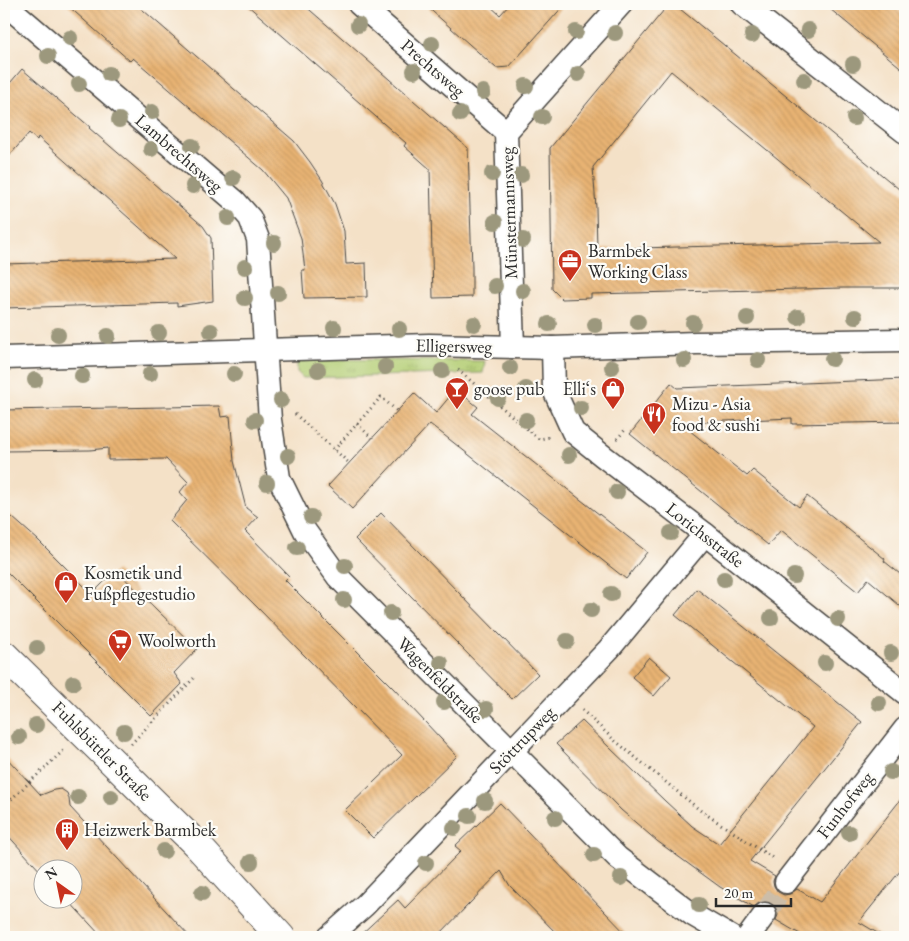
<svg xmlns="http://www.w3.org/2000/svg" width="909" height="941" viewBox="0 0 909 941" font-family="'EB Garamond',serif">
	<style>
		.grass { fill: url(#grass-tufts); stroke: #6f7c4f }
		.building { fill: url(#building-back-hatch); fill-rule: evenodd }
		.lines { fill: none; stroke-linecap: round; stroke-linejoin: round }
		.street-tunnel { stroke: #ccbda8; stroke-width: 22; stroke-dasharray: 22 11; stroke-linecap: butt }
		.street-casing { stroke: #494642; stroke-width: 25 }
		.secondary-casing { stroke: #494642; stroke-width: 30 }
		.path { stroke: #494642; stroke-width: 3; stroke-dasharray: 1 4; stroke-linecap: butt }
		.street { stroke: #fff; stroke-width: 22 }
		.secondary { stroke: #fff; stroke-width: 28 }
		.tree { fill: #9c987d }
		.labels { text-anchor: middle; stroke-width: 4.5; stroke-linejoin: round; paint-order: stroke }
		.street-label { font-size: 18px; fill: #2b2b2b; stroke: #fdfcf7 }
		.poi-label { font-size: 18px; fill: #2b2b2b; stroke: #fdfcf7; text-anchor: start }
	</style>
	<defs>
		<pattern id="grass-tufts" width="24" height="20" patternUnits="userSpaceOnUse" patternTransform="scale(1.25)"><rect width="24" height="20" fill="#b3cd73"/><path d="M3 7l-1-3M5 7V3M7 7l1-3M15 17l-1-3M17 17v-4M19 17l1-3" fill="none" stroke="#9ab064"/></pattern>
		<pattern id="building-back-hatch" width="6" height="6" patternUnits="userSpaceOnUse" patternTransform="scale(1.25)"><rect width="6" height="6" fill="#e8b373"/><path d="M-1 5l2 2M0 0l6 6M5-1l2 2" fill="none" stroke="#c79a64"/></pattern>
	</defs>
	<rect width="100%" height="100%" fill="#fdfcf7"/>
	<filter id="ink" filterUnits="userSpaceOnUse"><feTurbulence type="fractalNoise" baseFrequency=".02" numOctaves="2"/><feDisplacementMap in="SourceGraphic" scale="10" xChannelSelector="R" yChannelSelector="G"/><feConvolveMatrix kernelMatrix="1 2 1 2 8 2 1 2 1" color-interpolation-filters="sRGB"/></filter>
	<filter id="wash" filterUnits="userSpaceOnUse"><feTurbulence type="fractalNoise" baseFrequency=".0096" numOctaves="4" result="noise"/><feDisplacementMap in="SourceGraphic" scale="20" xChannelSelector="R" yChannelSelector="G"/><feGaussianBlur stdDeviation="1.12" result="paint"/><feColorMatrix in="noise" values="0 0 0 0 0 0 0 0 0 0 0 0 0 0 0 0 0 1.4 0 .05"/><feComposite in="paint" operator="in"/></filter>
	<g filter="url(#wash)">
		<rect width="100%" height="100%" fill="#f4e1c7"/>
		<path class="grass" d="M297 359 485 361 483 373 303 378 297 372Z"/>
		<g id="blocks">
			<g class="building">
				<path d="M66 4H136L294 141 310 162 322 180 335 204 344 231 346 264 366 263 367 297 304 298 302 270H305L301 238 286 198 263 170 133 58 130 61Z"/>
				<path d="M246 4H303L468 148 472 268V297L433 298 430 169 404 146 406 143Z"/>
				<path d="M424 4H488L500 15 510 4H565L509 67 496 68Z"/>
				<path d="M669 4H674L905 194V288H843L591 294V298L562 299 552 289 550 148ZM671 71 879 242 597 249 596 208 593 167Z"/>
				<path d="M824 4H891L905 15V71Z"/>
				<path d="M22 69 90 127 89 128 203 226 211 238 213 301 177 306V303L4 308V264L175 259 38 137 37 140 29 133 4 162V90Z"/>
				<path d="M905 379V422L792 424V418L680 423 747 476 753 470 799 507 807 496 885 559 884 561 905 578V610L868 579 858 592 781 530 768 545 630 434 671 383 677 388Z"/>
				<path d="M456 389 478 407 472 414 647 552 626 579 430 424 352 509 328 486 414 393 436 413Z"/>
				<path d="M219 406 221 417 230 416 234 461 246 508 258 517 245 531 289 576 285 580 393 688 457 756 373 838 345 810 402 755 257 607 170 521 187 500 180 492 188 482 166 459 108 460V448L90 450 4 451V410Z"/>
				<path d="M4 510 38 540 92 594 116 570 197 649 174 673 182 684 151 716 4 569Z"/>
				<path d="M381 513 538 674 512 699 355 539Z"/>
				<path d="M697 589 862 722 750 861 775 876 773 881 774 886 778 892 784 895 790 894 797 889 820 902 905 794V865L859 922 884 937H805L776 920 778 915 777 909 772 903 766 901 760 902 754 907 720 887 657 841 621 810 556 744 582 721 665 801 692 826 719 844 813 727 675 615Z"/>
				<path d="M649 657 671 676 654 696 632 677Z"/>
				<path d="M4 755 41 795 54 790 61 789 67 793 69 799 70 807 190 937H102L66 898H72V868H42V873L4 831Z"/>
				<path d="M500 803 629 937H560L510 886 501 871 437 937H358L398 900 405 908 461 851 455 846Z"/>
			</g>
		</g>
	</g>
	<g filter="url(#ink)">
		<use href="#blocks" fill-opacity="0" stroke="#494642" stroke-width="1"/>
		<g class="lines">
			<path class="street-tunnel" d="M765 914 786 882"/>
			<g class="street-casing">
				<g id="street">
					<path d="M5 4 235 201 250 218 258 239 270 420 279 478 305 531 338 577 618 858 693 915 731 937"/>
					<path d="M359 4 506 132"/>
					<path d="M742 4 905 132"/>
					<path d="M513 347 506 132 621 4"/>
					<path d="M553 348 554 390 573 432 603 456 705 534 905 693"/>
					<path d="M4 358 429 345 553 348 696 343 905 340"/>
					<path d="M786 882 905 729"/>
					<path d="M329 937 365 905 609 649 705 534"/>
					<path d="M748 937 765 914"/>
				</g>
			</g>
			<g class="secondary-casing">
				<path id="secondary" d="M4 655 196 844 281 937"/>
			</g>
			<g class="path">
				<path d="M458 370 539 439 551 437"/>
				<path d="M295 414 349 463"/>
				<path d="M357 424 372 438"/>
				<path d="M617 439 625 430"/>
				<path d="M334 450 381 397 397 411"/>
				<path d="M582 710 613 739 701 811 774 859"/>
				<path d="M131 744 194 678"/>
				<path d="M4 806 64 750"/>
			</g>
			<use href="#street" class="street"/>
			<use href="#secondary" class="secondary"/>
		</g>
		<g class="tree">
			<circle cx="358" cy="25" r="8"/>
			<circle cx="808" cy="30" r="8"/>
			<circle cx="576" cy="32" r="8"/>
			<circle cx="615" cy="33" r="8"/>
			<circle cx="752" cy="35" r="8"/>
			<circle cx="70" cy="38" r="8"/>
			<circle cx="432" cy="44" r="8"/>
			<circle cx="48" cy="56" r="8"/>
			<circle cx="853" cy="64" r="8"/>
			<circle cx="414" cy="71" r="8"/>
			<circle cx="109" cy="74" r="8"/>
			<circle cx="578" cy="74" r="8"/>
			<circle cx="804" cy="80" r="8"/>
			<circle cx="79" cy="84" r="8"/>
			<circle cx="526" cy="86" r="8"/>
			<circle cx="483" cy="92" r="8"/>
			<circle cx="152" cy="112" r="8"/>
			<circle cx="460" cy="114" r="8"/>
			<circle cx="542" cy="117" r="8"/>
			<circle cx="854" cy="118" r="8"/>
			<circle cx="119" cy="120" r="8"/>
			<circle cx="192" cy="146" r="8"/>
			<circle cx="151" cy="149" r="8"/>
			<circle cx="492" cy="174" r="8"/>
			<circle cx="521" cy="175" r="8"/>
			<circle cx="233" cy="178" r="8"/>
			<circle cx="193" cy="186" r="8"/>
			<circle cx="228" cy="218" r="8"/>
			<circle cx="495" cy="222" r="8"/>
			<circle cx="523" cy="240" r="8"/>
			<circle cx="274" cy="243" r="8"/>
			<circle cx="245" cy="267" r="8"/>
			<circle cx="495" cy="286" r="8"/>
			<circle cx="523" cy="291" r="8"/>
			<circle cx="278" cy="293" r="8"/>
			<circle cx="245" cy="298" r="8"/>
			<circle cx="798" cy="317" r="8"/>
			<circle cx="855" cy="317" r="8"/>
			<circle cx="747" cy="318" r="8"/>
			<circle cx="638" cy="322" r="8"/>
			<circle cx="693" cy="323" r="8"/>
			<circle cx="474" cy="324" r="8"/>
			<circle cx="549" cy="324" r="8"/>
			<circle cx="595" cy="325" r="8"/>
			<circle cx="334" cy="328" r="8"/>
			<circle cx="399" cy="329" r="8"/>
			<circle cx="211" cy="331" r="8"/>
			<circle cx="159" cy="333" r="8"/>
			<circle cx="58" cy="335" r="8"/>
			<circle cx="108" cy="336" r="8"/>
			<circle cx="832" cy="359" r="8"/>
			<circle cx="684" cy="360" r="8"/>
			<circle cx="758" cy="360" r="8"/>
			<circle cx="385" cy="367" r="8"/>
			<circle cx="612" cy="367" r="8"/>
			<circle cx="510" cy="368" r="8"/>
			<circle cx="318" cy="370" r="8"/>
			<circle cx="442" cy="371" r="8"/>
			<circle cx="150" cy="374" r="8"/>
			<circle cx="234" cy="374" r="8"/>
			<circle cx="82" cy="376" r="8"/>
			<circle cx="35" cy="380" r="8"/>
			<circle cx="526" cy="389" r="8"/>
			<circle cx="498" cy="398" r="8"/>
			<circle cx="281" cy="400" r="8"/>
			<circle cx="581" cy="408" r="8"/>
			<circle cx="255" cy="420" r="8"/>
			<circle cx="526" cy="420" r="8"/>
			<circle cx="569" cy="455" r="8"/>
			<circle cx="288" cy="456" r="8"/>
			<circle cx="267" cy="483" r="8"/>
			<circle cx="617" cy="492" r="8"/>
			<circle cx="311" cy="517" r="8"/>
			<circle cx="671" cy="533" r="8"/>
			<circle cx="297" cy="548" r="8"/>
			<circle cx="345" cy="566" r="8"/>
			<circle cx="794" cy="576" r="8"/>
			<circle cx="724" cy="579" r="8"/>
			<circle cx="611" cy="594" r="8"/>
			<circle cx="344" cy="600" r="8"/>
			<circle cx="591" cy="610" r="8"/>
			<circle cx="391" cy="613" r="8"/>
			<circle cx="771" cy="618" r="8"/>
			<circle cx="838" cy="619" r="8"/>
			<circle cx="567" cy="641" r="8"/>
			<circle cx="37" cy="648" r="8"/>
			<circle cx="891" cy="653" r="8"/>
			<circle cx="441" cy="663" r="8"/>
			<circle cx="825" cy="663" r="8"/>
			<circle cx="73" cy="683" r="8"/>
			<circle cx="444" cy="702" r="8"/>
			<circle cx="879" cy="703" r="8"/>
			<circle cx="486" cy="709" r="8"/>
			<circle cx="36" cy="725" r="8"/>
			<circle cx="124" cy="732" r="8"/>
			<circle cx="19" cy="737" r="8"/>
			<circle cx="891" cy="772" r="8"/>
			<circle cx="78" cy="797" r="8"/>
			<circle cx="111" cy="797" r="8"/>
			<circle cx="485" cy="801" r="8"/>
			<circle cx="469" cy="816" r="8"/>
			<circle cx="555" cy="818" r="8"/>
			<circle cx="454" cy="828" r="8"/>
			<circle cx="849" cy="833" r="8"/>
			<circle cx="164" cy="851" r="8"/>
			<circle cx="594" cy="855" r="8"/>
			<circle cx="251" cy="862" r="8"/>
			<circle cx="426" cy="863" r="8"/>
			<circle cx="621" cy="878" r="8"/>
			<circle cx="202" cy="893" r="8"/>
			<circle cx="699" cy="905" r="8"/>
		</g>
	</g>
	<defs>
		<g id="office-pin" transform="scale(1.25)"><path d="M0 17L-7.5 6A9.5 9.5 0 1 1 7.5 6Z" fill="#c8321e" stroke="#fdfcf7"/><path d="M-6-3h4V-5.5h4V-3h4V5H-6ZM-1-4.5V-3h2v-1.5ZM-6 0V1H6V0Z" fill="#fff"/></g>
		<g id="bar-pin" transform="scale(1.25)"><path d="M0 17L-7.5 6A9.5 9.5 0 1 1 7.5 6Z" fill="#c8321e" stroke="#fdfcf7"/><path d="M-6-5H6L.8 .8V4.5H3.5V6h-7V4.5H-.8V.8Z" fill="#fff"/></g>
		<g id="shop-pin" transform="scale(1.25)"><path d="M0 17L-7.5 6A9.5 9.5 0 1 1 7.5 6Z" fill="#c8321e" stroke="#fdfcf7"/><path d="M-5-2.5h2.3a2.7 3.5 0 0 1 5.4 0H5L5.5 6h-11ZM-1.5-2.5h3a1.5 2.3 0 0 0-3 0Z" fill="#fff"/></g>
		<g id="restaurant-pin" transform="scale(1.25)"><path d="M0 17L-7.5 6A9.5 9.5 0 1 1 7.5 6Z" fill="#c8321e" stroke="#fdfcf7"/><path d="M-5-6h1v4h1v-4h1v4h1v-4h1v5L-1.5 .5V6h-2V.5L-5-1ZM5-6V6H3V1.5H1.5Q1.5-4 5-6Z" fill="#fff"/></g>
		<g id="supermarket-pin" transform="scale(1.25)"><path d="M0 17L-7.5 6A9.5 9.5 0 1 1 7.5 6Z" fill="#c8321e" stroke="#fdfcf7"/><path d="M-6-5.5h2.5l.6 2H6L4.5 2H-2.5L-4.4-4H-6ZM-1.5 3.2a1.3 1.3 0 1 0 .1 0ZM3 3.2a1.3 1.3 0 1 0 .1 0Z" fill="#fff"/></g>
		<g id="building-pin" transform="scale(1.25)"><path d="M0 17L-7.5 6A9.5 9.5 0 1 1 7.5 6Z" fill="#c8321e" stroke="#fdfcf7"/><path d="M-4-6H4V6H1V3H-1V6H-4ZM-2.5-4.3h1.7v1.8h-1.7ZM.8-4.3h1.7v1.8H.8ZM-2.5-1h1.7V.8h-1.7ZM.8-1h1.7V.8H.8Z" fill="#fff"/></g>
	</defs>
	<g fill-rule="evenodd">
		<use href="#office-pin" x="570" y="261"/>
		<use href="#bar-pin" x="457" y="389"/>
		<use href="#shop-pin" x="613" y="389"/>
		<use href="#restaurant-pin" x="654" y="414"/>
		<use href="#shop-pin" x="66" y="583"/>
		<use href="#supermarket-pin" x="120" y="641"/>
		<use href="#building-pin" x="67" y="830"/>
	</g>
	<g class="labels">
		<g class="street-label">
			<text transform="translate(433 68) rotate(41)" y="6">Prechtsweg</text>
			<text transform="translate(179 153) rotate(41)" y="6">Lambrechtsweg</text>
			<text transform="translate(509 213) rotate(-92)" y="6">Münstermannsweg</text>
			<text transform="translate(454 346) rotate(1)" y="6">Elligersweg</text>
			<text transform="translate(705 535) rotate(38)" y="6">Lorichsstraße</text>
			<text transform="translate(440 680) rotate(45)" y="6">Wagenfeldstraße</text>
			<text transform="translate(522 740) rotate(-46)" y="6">Stöttrupweg</text>
			<text transform="translate(102 751) rotate(45)" y="6">Fuhlsbüttler Straße</text>
			<text transform="translate(845 805) rotate(-52)" y="6">Funhofweg</text>
		</g>
		<g class="poi-label">
			<text x="588" y="257">Barmbek<tspan x="588" dy="21">Working Class</tspan></text>
			<text x="474" y="395">goose pub</text>
			<text x="596" y="395" text-anchor="end">Elli‘s</text>
			<text x="672" y="410">Mizu - Asia<tspan x="672" dy="21">food &amp; sushi</tspan></text>
			<text x="84" y="579">Kosmetik und<tspan x="84" dy="21">Fußpflegestudio</tspan></text>
			<text x="138" y="647">Woolworth</text>
			<text x="84" y="836">Heizwerk Barmbek</text>
		</g>
	</g>
	<rect width="909" height="941" fill="none" stroke="#fdfcf7" stroke-width="20"/>
	<g transform="translate(58 884) rotate(327)"><circle r="24" fill="#fdfcf7" stroke="#a9a8a5"/>
	<path d="M0-4L9 19L0 12L-9 19Z" fill="#c8321e"/>
	<text y="-8" font-size="14" font-weight="bold" text-anchor="middle" fill="#2b2b2b">N</text>
	</g>
	<path d="M716 898v8h75v-8" fill="none" stroke="#2b2b2b" stroke-width="2.5"/>
	<text x="724" y="898" font-size="15" fill="#2b2b2b" stroke="#fdfcf7" stroke-width="4" paint-order="stroke">20 m</text>
</svg>
